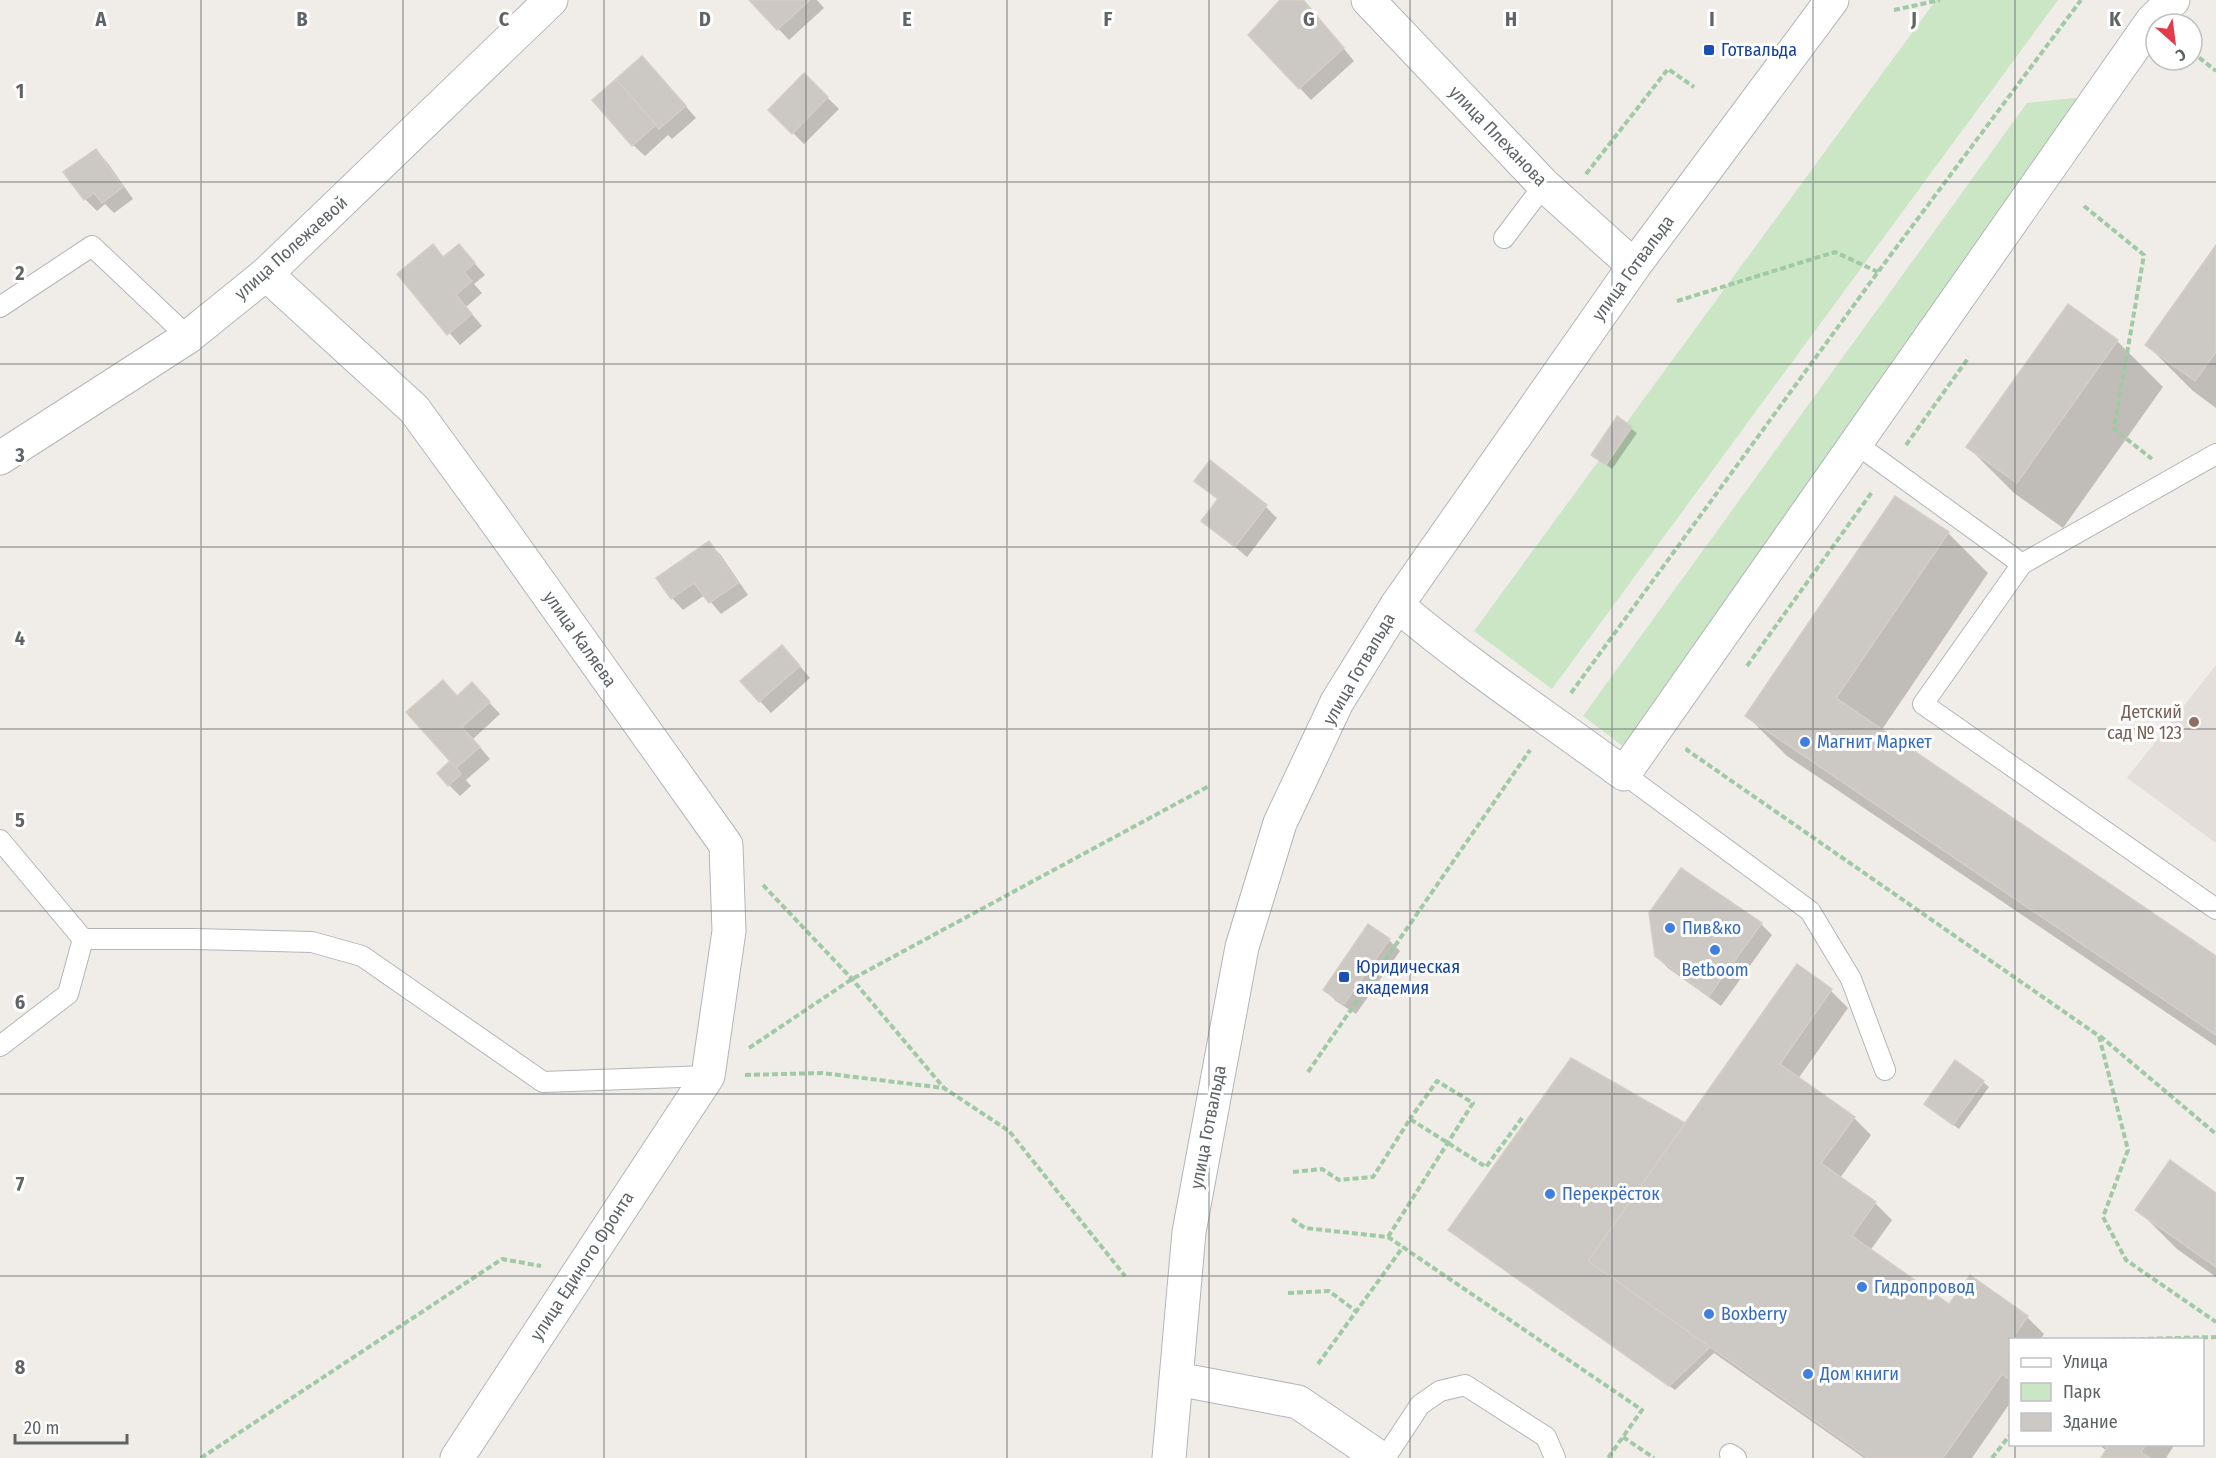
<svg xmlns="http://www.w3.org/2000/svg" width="2216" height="1458" viewBox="0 0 2216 1458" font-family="'Fira Sans Condensed',sans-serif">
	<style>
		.education { fill: #e3ded9 }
		.green { fill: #cae6c5 }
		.shadow { fill: #0003 }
		.building { fill: #ccc8c4; stroke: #d5cec6; stroke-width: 1.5 }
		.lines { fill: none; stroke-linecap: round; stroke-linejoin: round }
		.lane-casing { stroke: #b2b6b9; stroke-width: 22 }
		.street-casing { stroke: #b2b6b9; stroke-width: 35 }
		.secondary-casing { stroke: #b2b6b9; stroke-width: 35 }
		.path { stroke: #a0caa5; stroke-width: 4; stroke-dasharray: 6 3; stroke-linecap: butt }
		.lane { stroke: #fff; stroke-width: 20 }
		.street { stroke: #fff; stroke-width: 33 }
		.secondary { stroke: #fff; stroke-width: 33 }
		.grid { fill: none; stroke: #5f6467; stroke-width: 1.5; stroke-opacity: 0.55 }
		.transit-dot { fill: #1a4fb4; stroke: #fff; stroke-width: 2 }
		.education-dot { fill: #8d6e63; stroke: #fff; stroke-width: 2 }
		.shop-dot { fill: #3f7fe0; stroke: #fff; stroke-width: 2 }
		.labels { text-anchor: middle; stroke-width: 6; stroke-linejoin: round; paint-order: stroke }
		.transit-label { font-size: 18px; fill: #164399; stroke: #fff; text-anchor: start }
		.street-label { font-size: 18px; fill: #5f6467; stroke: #fff }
		.education-label { font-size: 18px; fill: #785e54; stroke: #fff; text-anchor: end }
		.shop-label { font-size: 18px; fill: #366cbe; stroke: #fff; text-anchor: start }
		.grid-label { font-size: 20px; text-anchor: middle; font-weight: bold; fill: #5f6467; stroke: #fff; stroke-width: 6; stroke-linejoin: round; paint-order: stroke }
	</style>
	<rect width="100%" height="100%" fill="#f0ede8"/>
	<path class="education" d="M2216 665V843L2127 778Z"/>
	<g class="green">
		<path d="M1936 0H2058L1552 689 1474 631Z"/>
		<path d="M2092 96 1624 747 1583 716 2027 103Z"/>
	</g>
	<g class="shadow">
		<path d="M751 0H817L824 8 789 40Z"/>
		<path d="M1282 0H1304L1354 61 1311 100 1250 35Z"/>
		<path d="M654 70 696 118 672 139 668 135 645 156 633 145Z"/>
		<path d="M804 75 839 109 804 144 770 110Z"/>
		<path d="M95 151 107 162 133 199 114 213 105 204 97 211 85 199 66 172Z"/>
		<path d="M433 246 445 258 459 246 485 275 474 284 482 293 466 307 482 326 460 345 399 275Z"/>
		<path d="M2216 248V408L2193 391 2147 345Z"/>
		<path d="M2117 341 2163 387 2063 528 2014 493 1968 447Z"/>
		<path d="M1617 418 1637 433 1612 469 1593 455Z"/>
		<path d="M1210 463 1266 507 1277 518 1247 557 1203 520 1219 501 1196 481Z"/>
		<path d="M1948 533 1988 573 1881 731 2216 958V1046L1787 756 1747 716Z"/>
		<path d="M708 543 720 554 748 595 721 614 705 595 683 610 672 598Z"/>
		<path d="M793 658 810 678 771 713 760 701Z"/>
		<path d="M483 696 500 714 473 739 490 759 466 780 471 786 460 796 449 785 458 697Z"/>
		<path d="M1761 924 1772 935 1721 1006 1668 968 1656 956Z"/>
		<path d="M1389 940 1400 951 1356 1014 1336 1001 1325 990Z"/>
		<path d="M1797 966 1831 991 1848 1008 1798 1079 1854 1118 1871 1135 1840 1178 1875 1203 1892 1220 1870 1251 1949 1306 2027 1317 2044 1334 2040 1340H2010V1403L1972 1458H1864L1714 1353 1675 1390 1450 1230 1571 1060 1685 1125Z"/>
		<path d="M1983 1082 1989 1087 1959 1129 1926 1104Z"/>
		<path d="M2216 1195V1277L2177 1249 2137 1209Z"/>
		<path d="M2098 1444H2175L2166 1458H2103L2107 1451Z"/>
	</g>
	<g class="building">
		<path d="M749 0H810L777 30Z"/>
		<path d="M1280 0H1303L1344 48 1299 89 1248 35Z"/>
		<path d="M642 56 686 106 659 129 616 79Z"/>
		<path d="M804 73 828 97 792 134 768 110Z"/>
		<path d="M616 79 656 125 632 146 592 100Z"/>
		<path d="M96 149 123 187 102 203 94 193 84 200 63 172Z"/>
		<path d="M433 244 443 257 459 244 475 263 464 272 472 281 456 295 472 314 447 335 397 274Z"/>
		<path d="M2216 245V352L2195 381 2145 345Z"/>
		<path d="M2068 304 2118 340 2017 483 1966 447Z"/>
		<path d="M1617 416 1632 427 1606 465 1591 455Z"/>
		<path d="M1210 460 1267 505 1235 547 1201 521 1218 499 1194 481Z"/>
		<path d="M1895 496 1949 532 1836 698 2216 956V1035L1745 716Z"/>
		<path d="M709 541 738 583 709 603 694 583 671 599 656 578Z"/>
		<path d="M782 645 800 666 759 702 740 681Z"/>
		<path d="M443 680 457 696 472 682 490 702 462 727 480 747 456 768 406 712Z"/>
		<path d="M450 761 461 774 448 786 437 773Z"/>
		<path d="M1681 868 1762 923 1709 996 1655 956 1649 913Z"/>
		<path d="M1368 924 1390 939 1344 1004 1323 990Z"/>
		<path d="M1797 964 1832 989 1780 1064 1855 1117 1821 1163 1876 1202 1852 1236 1949 1304 1970 1275 2028 1316 2009 1343 2010 1380 2002 1374 1943 1458H1868L1588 1261Z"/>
		<path d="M1571 1058 1685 1123 1588 1261 1710 1347 1669 1386 1448 1230Z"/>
		<path d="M1955 1060 1984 1081 1953 1125 1924 1104Z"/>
		<path d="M2170 1160 2216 1193V1267L2135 1210Z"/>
		<path d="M2102 1444H2146L2141 1452 2150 1458H2101L2107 1448Z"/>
	</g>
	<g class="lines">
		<g class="lane-casing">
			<g id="lane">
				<path d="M1504 238 1544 185"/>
				<path d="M0 307 92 246 188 337"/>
				<path d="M1855 443 2022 564 2216 454"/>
				<path d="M2022 564 1923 704 2216 909"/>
				<path d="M1624 774 1810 911 1851 979 1885 1070"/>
				<path d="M0 840 83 939H193L312 942 362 956 543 1082 708 1076"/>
				<path d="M0 1046 68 994 83 939"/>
				<path d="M1730 1454 1736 1458"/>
				<path d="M1385 1458 1420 1405 1440 1391 1465 1385 1546 1437 1555 1458"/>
			</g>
		</g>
		<g class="street-casing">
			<g id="street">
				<path d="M1368 0 1544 185 1634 266"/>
				<path d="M266 274 414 409 495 520 726 845 729 931 708 1076 457 1458"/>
				<path d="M0 458 188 337 266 274 551 0"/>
				<path d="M1397 605C1469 666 1548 718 1624 774L2152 21 2173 0"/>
			</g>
		</g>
		<g class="secondary-casing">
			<g id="secondary">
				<path d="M1177 1379 1298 1402 1380 1458"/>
				<path d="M1169 1458 1189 1232 1242 947 1280 823 1337 702 1397 605 1634 266 1832 0"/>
			</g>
		</g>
		<g class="path">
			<path d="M1894 10 1940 0"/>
			<path d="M2192 52 2216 71"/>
			<path d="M1586 174 1668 69 1694 87"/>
			<path d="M2084 206 2144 255 2114 429 2152 459"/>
			<path d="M1677 301 1835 252 1878 272"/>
			<path d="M1906 445 1969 357"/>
			<path d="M1747 666 1872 492"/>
			<path d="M1571 693 1878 272 2081 0"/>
			<path d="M1688 748 1687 750 2099 1036 2128 1150 2103 1217 2126 1260 2216 1322"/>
			<path d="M763 885 852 979 944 1088"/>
			<path d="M2100 1036 2216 1134"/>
			<path d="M749 1048 852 979 1209 786"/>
			<path d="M1308 1072 1530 750"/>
			<path d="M745 1075 822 1073 944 1088 1009 1131 1125 1276"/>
			<path d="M1293 1172 1322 1169 1339 1180 1373 1177 1410 1119 1486 1167 1522 1118"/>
			<path d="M1292 1219 1305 1228 1388 1237 1642 1410 1608 1458"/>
			<path d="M1388 1237 1473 1103 1437 1081 1410 1119"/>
			<path d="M1288 1293 1329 1291 1357 1312"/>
			<path d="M2103 1340 2216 1337"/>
			<path d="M1318 1364 1403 1247"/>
			<path d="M1623 1437 1654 1458"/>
			<path d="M201 1458 502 1259 541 1266"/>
			<path d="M1992 1458 2010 1435"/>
		</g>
		<use href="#lane" class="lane"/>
		<use href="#street" class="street"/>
		<use href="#secondary" class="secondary"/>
	</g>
	<path class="grid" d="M201 0V1458M403 0V1458M604 0V1458M806 0V1458M1007 0V1458M1209 0V1458M1410 0V1458M1612 0V1458M1813 0V1458M2015 0V1340M0 182H2216M0 364H2216M0 547H2216M0 729H2216M0 911H2216M0 1094H2216M0 1276H2216M2015 1444V1458"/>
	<g class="transit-dot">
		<rect x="1703" y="44" width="12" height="12" rx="3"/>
		<rect x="1338" y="971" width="12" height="12" rx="3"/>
	</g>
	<circle class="education-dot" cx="2194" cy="722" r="6"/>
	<g class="shop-dot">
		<circle cx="1805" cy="742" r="6"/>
		<circle cx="1670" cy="928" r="6"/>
		<circle cx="1715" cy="950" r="6"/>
		<circle cx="1550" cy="1194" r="6"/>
		<circle cx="1862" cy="1287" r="6"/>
		<circle cx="1709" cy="1314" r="6"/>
		<circle cx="1808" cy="1374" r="6"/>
	</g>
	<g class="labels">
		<g class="transit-label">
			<text x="1721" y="56">Готвальда</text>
			<text x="1356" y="973">Юридическая<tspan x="1356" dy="21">академия</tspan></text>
		</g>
		<g class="street-label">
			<text transform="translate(1498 136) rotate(46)" y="6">улица Плеханова</text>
			<text transform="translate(291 248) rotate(-42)" y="6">улица Полежаевой</text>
			<text transform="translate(1633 268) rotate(-54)" y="6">улица Готвальда</text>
			<text transform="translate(580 639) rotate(55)" y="6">улица Каляева</text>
			<text transform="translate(1359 669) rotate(-60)" y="6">улица Готвальда</text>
			<text transform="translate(1208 1127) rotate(-79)" y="6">улица Готвальда</text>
			<text transform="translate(582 1266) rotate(-57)" y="6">улица Единого Фронта</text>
		</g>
		<g class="education-label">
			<text x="2182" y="718">Детский<tspan x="2182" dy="21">сад № 123</tspan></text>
		</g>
		<g class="shop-label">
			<text x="1817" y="748">Магнит Маркет</text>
			<text x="1682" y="934">Пив&amp;ко</text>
			<text x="1715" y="976" text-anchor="middle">Betboom</text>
			<text x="1562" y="1200">Перекрёсток</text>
			<text x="1874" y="1293">Гидропровод</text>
			<text x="1721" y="1320">Boxberry</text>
			<text x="1820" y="1380">Дом книги</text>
		</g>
	</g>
	<g class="grid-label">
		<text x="101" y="26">A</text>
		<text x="302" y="26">B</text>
		<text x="504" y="26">C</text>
		<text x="705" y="26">D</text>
		<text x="907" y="26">E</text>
		<text x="1108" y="26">F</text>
		<text x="1309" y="26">G</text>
		<text x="1511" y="26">H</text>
		<text x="1712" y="26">I</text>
		<text x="1914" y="26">J</text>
		<text x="2115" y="26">K</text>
		<text x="20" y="98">1</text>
		<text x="20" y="280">2</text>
		<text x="20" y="462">3</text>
		<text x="20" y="645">4</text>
		<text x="20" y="827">5</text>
		<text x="20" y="1009">6</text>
		<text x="20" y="1191">7</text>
		<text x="20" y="1374">8</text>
	</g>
	<rect x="2009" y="1338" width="195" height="108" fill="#ffffff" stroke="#bfc1c2" stroke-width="1.5"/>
	<rect x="2021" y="1358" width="30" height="9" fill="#ffffff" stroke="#bfc1c2" stroke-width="1.5"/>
	<text x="2063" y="1368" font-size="18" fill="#5f6467">Улица</text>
	<rect x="2021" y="1383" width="30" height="18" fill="#cae6c5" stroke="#bfc1c2" stroke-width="1.5"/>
	<text x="2063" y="1398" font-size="18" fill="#5f6467">Парк</text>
	<rect x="2021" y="1413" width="30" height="18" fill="#ccc8c4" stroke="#bfc1c2" stroke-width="1.5"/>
	<text x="2063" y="1428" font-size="18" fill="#5f6467">Здание</text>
	<g transform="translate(2174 42) rotate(152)"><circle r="28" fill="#ffffff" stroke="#bfc1c2" stroke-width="1.5"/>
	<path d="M0-4.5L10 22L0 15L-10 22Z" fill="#e33b48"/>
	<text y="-9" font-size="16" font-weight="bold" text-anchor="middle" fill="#5f6467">С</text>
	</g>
	<path d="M15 1434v9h112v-9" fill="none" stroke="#5f6467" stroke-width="3"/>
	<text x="24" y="1434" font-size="18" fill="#5f6467" stroke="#ffffff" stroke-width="4.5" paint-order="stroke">20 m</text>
</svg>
